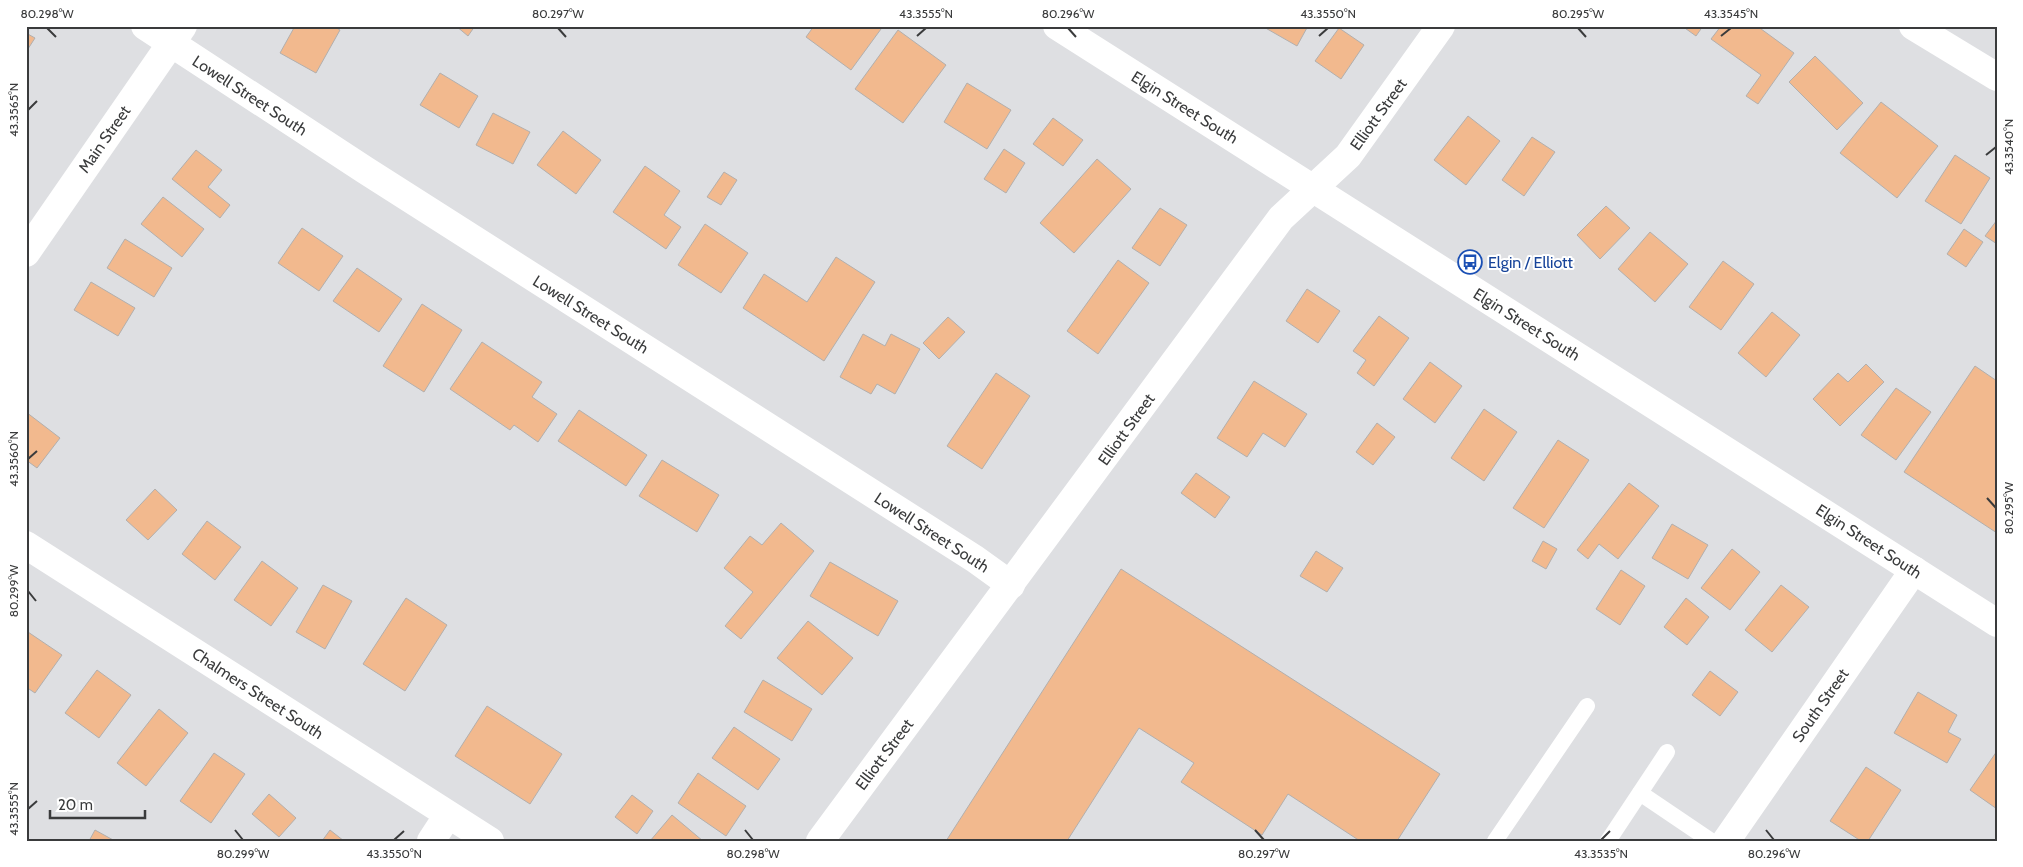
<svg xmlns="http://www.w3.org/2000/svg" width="2023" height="867" viewBox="0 0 2023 867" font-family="Cabin,sans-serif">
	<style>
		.building { fill: #f2b98e; stroke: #b2afad }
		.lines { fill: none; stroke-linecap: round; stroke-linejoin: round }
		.service { stroke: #fff; stroke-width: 16 }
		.minor { stroke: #fff; stroke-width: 28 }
		.tertiary { stroke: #fff; stroke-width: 28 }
		.secondary { stroke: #fff; stroke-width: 28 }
		.ticks { fill: none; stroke: #3a3b3c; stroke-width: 2 }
		.labels { text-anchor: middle; stroke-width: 4; stroke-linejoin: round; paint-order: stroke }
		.street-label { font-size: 16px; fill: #3a3b3c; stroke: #fff }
		.transit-label { font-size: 16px; fill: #164399; stroke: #fff; text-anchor: start }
		.neatline { fill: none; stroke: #3a3b3c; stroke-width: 2 }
		.ticks-label { font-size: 12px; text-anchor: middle; fill: #3a3b3c }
	</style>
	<rect width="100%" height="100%" fill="#dedfe2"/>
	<g class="building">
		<path d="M295 26H333L340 30 316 73 280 53Z"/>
		<path d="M456 26H475L468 36Z"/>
		<path d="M814 26H878L881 29 851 70 806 37Z"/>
		<path d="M1262 26H1308L1297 46Z"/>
		<path d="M1682 26H1703L1696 36Z"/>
		<path d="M1721 26H1757L1794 53 1758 104 1746 96 1761 75 1711 39Z"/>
		<path d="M1339 28 1364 45 1341 79 1315 61Z"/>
		<path d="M898 30 946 65 903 123 855 89Z"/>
		<path d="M26 33 35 38 26 52Z"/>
		<path d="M1815 56 1863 103 1837 130 1789 82Z"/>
		<path d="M440 73 478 96 459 128 420 105Z"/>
		<path d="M967 83 1011 110 987 149 944 122Z"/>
		<path d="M1881 102 1938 146 1897 198 1840 153Z"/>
		<path d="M493 113 530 132 513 164 476 145Z"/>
		<path d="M1468 116 1500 141 1466 185 1434 160Z"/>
		<path d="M1053 118 1083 140 1063 166 1033 144Z"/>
		<path d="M563 131 601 160 576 194 537 165Z"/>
		<path d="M1532 137 1555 152 1524 196 1502 180Z"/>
		<path d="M1004 149 1025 163 1006 193 984 179Z"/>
		<path d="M196 150 222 170 208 187 230 205 220 218 172 179Z"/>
		<path d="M1955 155 1990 178 1961 224 1925 201Z"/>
		<path d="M1097 159 1131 189 1074 253 1040 223Z"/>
		<path d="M645 166 680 191 664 215 681 227 666 249 613 212Z"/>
		<path d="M724 172 737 180 721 205 707 197Z"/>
		<path d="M163 197 204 229 182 257 141 224Z"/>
		<path d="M1606 206 1630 228 1600 259 1577 235Z"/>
		<path d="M1160 208 1187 225 1160 266 1132 248Z"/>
		<path d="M1997 220V244L1985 236Z"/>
		<path d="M705 224 748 253 721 293 678 265Z"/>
		<path d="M302 228 343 256 319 291 278 263Z"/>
		<path d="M1964 229 1983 242 1966 267 1947 254Z"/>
		<path d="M1650 232 1688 264 1655 302 1618 269Z"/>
		<path d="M125 239 172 268 154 297 107 268Z"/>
		<path d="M836 257 875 282 824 361 743 308 764 274 807 302Z"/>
		<path d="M1118 260 1149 283 1098 354 1067 331Z"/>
		<path d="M1723 261 1754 284 1721 330 1689 307Z"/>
		<path d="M357 268 402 299 379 332 333 301Z"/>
		<path d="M91 282 135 308 118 336 74 310Z"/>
		<path d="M1307 289 1340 311 1318 343 1286 321Z"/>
		<path d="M422 304 462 330 424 392 383 366Z"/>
		<path d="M1772 312 1800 335 1766 377 1738 353Z"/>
		<path d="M1379 316 1409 338 1374 386 1357 373 1366 360 1353 351Z"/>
		<path d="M948 317 965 332 939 359 923 343Z"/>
		<path d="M863 334 885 346 891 334 920 349 895 394 877 384 871 394 840 377Z"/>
		<path d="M482 342 542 382 532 397 557 414 538 442 514 425 510 430 450 389Z"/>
		<path d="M1430 362 1462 386 1435 423 1403 399Z"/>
		<path d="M1866 364 1884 382 1840 426 1813 399 1838 373 1848 382Z"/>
		<path d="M1975 366 1997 381V533L1904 472Z"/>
		<path d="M996 373 1030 396 982 469 947 446Z"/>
		<path d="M1254 381 1307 414 1285 447 1263 433 1247 457 1217 438Z"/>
		<path d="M1896 388 1931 412 1896 460 1861 435Z"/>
		<path d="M1484 409 1517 432 1484 481 1451 458Z"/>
		<path d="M579 410 647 455 626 486 558 441Z"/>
		<path d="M26 412 60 438 37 468 26 460Z"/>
		<path d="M1377 423 1395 437 1373 465 1356 452Z"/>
		<path d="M1558 440 1589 460 1544 528 1513 508Z"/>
		<path d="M662 460 719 495 697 532 639 496Z"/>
		<path d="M1196 473 1230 497 1215 518 1181 493Z"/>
		<path d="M1629 483 1659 506 1618 559 1599 544 1588 559 1577 550Z"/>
		<path d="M155 489 177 510 148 540 126 520Z"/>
		<path d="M207 521 241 547 215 580 182 554Z"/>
		<path d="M781 523 814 551 741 639 725 626 753 592 724 568 750 536 762 545Z"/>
		<path d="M1672 524 1708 545 1688 579 1652 558Z"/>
		<path d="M1543 541 1557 549 1546 569 1532 561Z"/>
		<path d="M1732 549 1760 572 1730 610 1701 588Z"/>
		<path d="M1316 551 1343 568 1327 592 1300 576Z"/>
		<path d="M262 561 298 588 271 626 234 600Z"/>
		<path d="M830 562 898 601 878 636 810 596Z"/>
		<path d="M1121 569 1440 774 1397 841H1360L1288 794 1262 835 1181 782 1194 763 1139 728 1067 841H946Z"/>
		<path d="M1621 570 1645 586 1620 625 1596 609Z"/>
		<path d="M323 585 352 601 325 649 296 632Z"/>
		<path d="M1781 585 1809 607 1772 652 1745 630Z"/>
		<path d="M406 598 447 625 405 691 363 664Z"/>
		<path d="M1686 598 1709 617 1687 645 1664 627Z"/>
		<path d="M808 621 853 658 822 695 777 658Z"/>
		<path d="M28 632 62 655 35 693 26 687V634Z"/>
		<path d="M97 670 131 695 99 738 65 713Z"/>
		<path d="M1710 671 1738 692 1720 716 1692 695Z"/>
		<path d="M763 680 812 709 792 741 744 712Z"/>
		<path d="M1918 692 1957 715 1948 732 1961 739 1947 763 1894 733Z"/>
		<path d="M487 706 562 754 530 804 455 756Z"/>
		<path d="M159 709 188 733 146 786 117 763Z"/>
		<path d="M734 727 780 759 758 790 712 758Z"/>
		<path d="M1997 751V809L1970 790Z"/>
		<path d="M214 753 245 774 211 823 180 801Z"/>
		<path d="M1866 767 1901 790 1868 841H1861L1830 821Z"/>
		<path d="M698 773 746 806 726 836 678 803Z"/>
		<path d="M269 794 296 818 279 837 252 814Z"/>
		<path d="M632 795 653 811 637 834 615 817Z"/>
		<path d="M672 815 703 841H650Z"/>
		<path d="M95 830 115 841H89Z"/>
		<path d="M330 830 344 841H322Z"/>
	</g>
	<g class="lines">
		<g class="service">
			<path d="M1640 793 1711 841"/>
			<path d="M1495 841 1587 706"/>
			<path d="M1608 841 1667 752"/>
		</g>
		<g class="minor">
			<path d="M145 26 365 170 975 559 1011 585"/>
			<path d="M1913 26 1997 77"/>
			<path d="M26 545 490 841"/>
			<path d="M431 841 448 815"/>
			<path d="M820 841 1281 218 1348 156 1441 26"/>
			<path d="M1726 841 1914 570"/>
		</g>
		<path class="tertiary" d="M1057 26 1997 623"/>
		<path class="secondary" d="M26 253 183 26"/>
	</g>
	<path class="ticks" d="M47 28 56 37M558 28 566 37M1068 28 1076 37M1578 28 1586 37M917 36 926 28M1319 36 1328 28M1721 36 1731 28M28 110 37 101M1986 155 1996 147M28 459 37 451M1987 498 1996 508M28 591 36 601M28 809 37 801M235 830 243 840M745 830 753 840M1255 830 1264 840M1766 830 1774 840M394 840 404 831M1601 840 1610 831"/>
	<defs>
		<g id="bus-ring" transform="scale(1.25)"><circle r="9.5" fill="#fff" stroke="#1a4fb4" stroke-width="1.5"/><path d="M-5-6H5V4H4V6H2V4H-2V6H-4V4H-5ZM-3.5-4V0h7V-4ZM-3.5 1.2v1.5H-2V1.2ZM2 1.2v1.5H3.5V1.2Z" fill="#1a4fb4"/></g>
	</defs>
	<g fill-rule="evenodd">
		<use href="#bus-ring" x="1470" y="262"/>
	</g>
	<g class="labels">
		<g class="street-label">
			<text transform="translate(250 95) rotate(33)" y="6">Lowell Street South</text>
			<text transform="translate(1185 107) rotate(32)" y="6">Elgin Street South</text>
			<text transform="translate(1378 114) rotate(-54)" y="6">Elliott Street</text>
			<text transform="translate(104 139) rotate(-55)" y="6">Main Street</text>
			<text transform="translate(591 314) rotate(32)" y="6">Lowell Street South</text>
			<text transform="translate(1527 324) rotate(32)" y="6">Elgin Street South</text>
			<text transform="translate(1126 429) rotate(-54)" y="6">Elliott Street</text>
			<text transform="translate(932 532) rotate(33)" y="6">Lowell Street South</text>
			<text transform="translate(1869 541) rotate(33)" y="6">Elgin Street South</text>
			<text transform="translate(258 693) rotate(33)" y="6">Chalmers Street South</text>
			<text transform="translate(1820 705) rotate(-55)" y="6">South Street</text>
			<text transform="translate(884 754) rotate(-53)" y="6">Elliott Street</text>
		</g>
		<g class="transit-label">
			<text x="1488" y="268">Elgin / Elliott</text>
		</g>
	</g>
	<rect width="2023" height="867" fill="none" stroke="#ffffff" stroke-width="55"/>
	<path d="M50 810v8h95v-8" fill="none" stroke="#3a3b3c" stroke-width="2.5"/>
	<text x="58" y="810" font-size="15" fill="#3a3b3c" stroke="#ffffff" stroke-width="4" paint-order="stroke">20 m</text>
	<rect x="28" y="28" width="1968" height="812" class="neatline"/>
	<g class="ticks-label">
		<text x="47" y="18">80.298°W</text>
		<text x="558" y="18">80.297°W</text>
		<text x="926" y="18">43.3555°N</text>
		<text x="1068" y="18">80.296°W</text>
		<text x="1328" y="18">43.3550°N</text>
		<text x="1578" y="18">80.295°W</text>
		<text x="1731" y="18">43.3545°N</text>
		<text transform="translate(14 110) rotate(-90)" y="4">43.3565°N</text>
		<text transform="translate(2009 147) rotate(-90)" y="4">43.3540°N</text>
		<text transform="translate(14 459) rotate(-90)" y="4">43.3560°N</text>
		<text transform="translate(2009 508) rotate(-90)" y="4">80.295°W</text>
		<text transform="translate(14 591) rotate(-90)" y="4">80.299°W</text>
		<text transform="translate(14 809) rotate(-90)" y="4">43.3555°N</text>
		<text x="243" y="858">80.299°W</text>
		<text x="394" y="858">43.3550°N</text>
		<text x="753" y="858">80.298°W</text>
		<text x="1264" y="858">80.297°W</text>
		<text x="1601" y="858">43.3535°N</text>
		<text x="1774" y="858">80.296°W</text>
	</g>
</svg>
